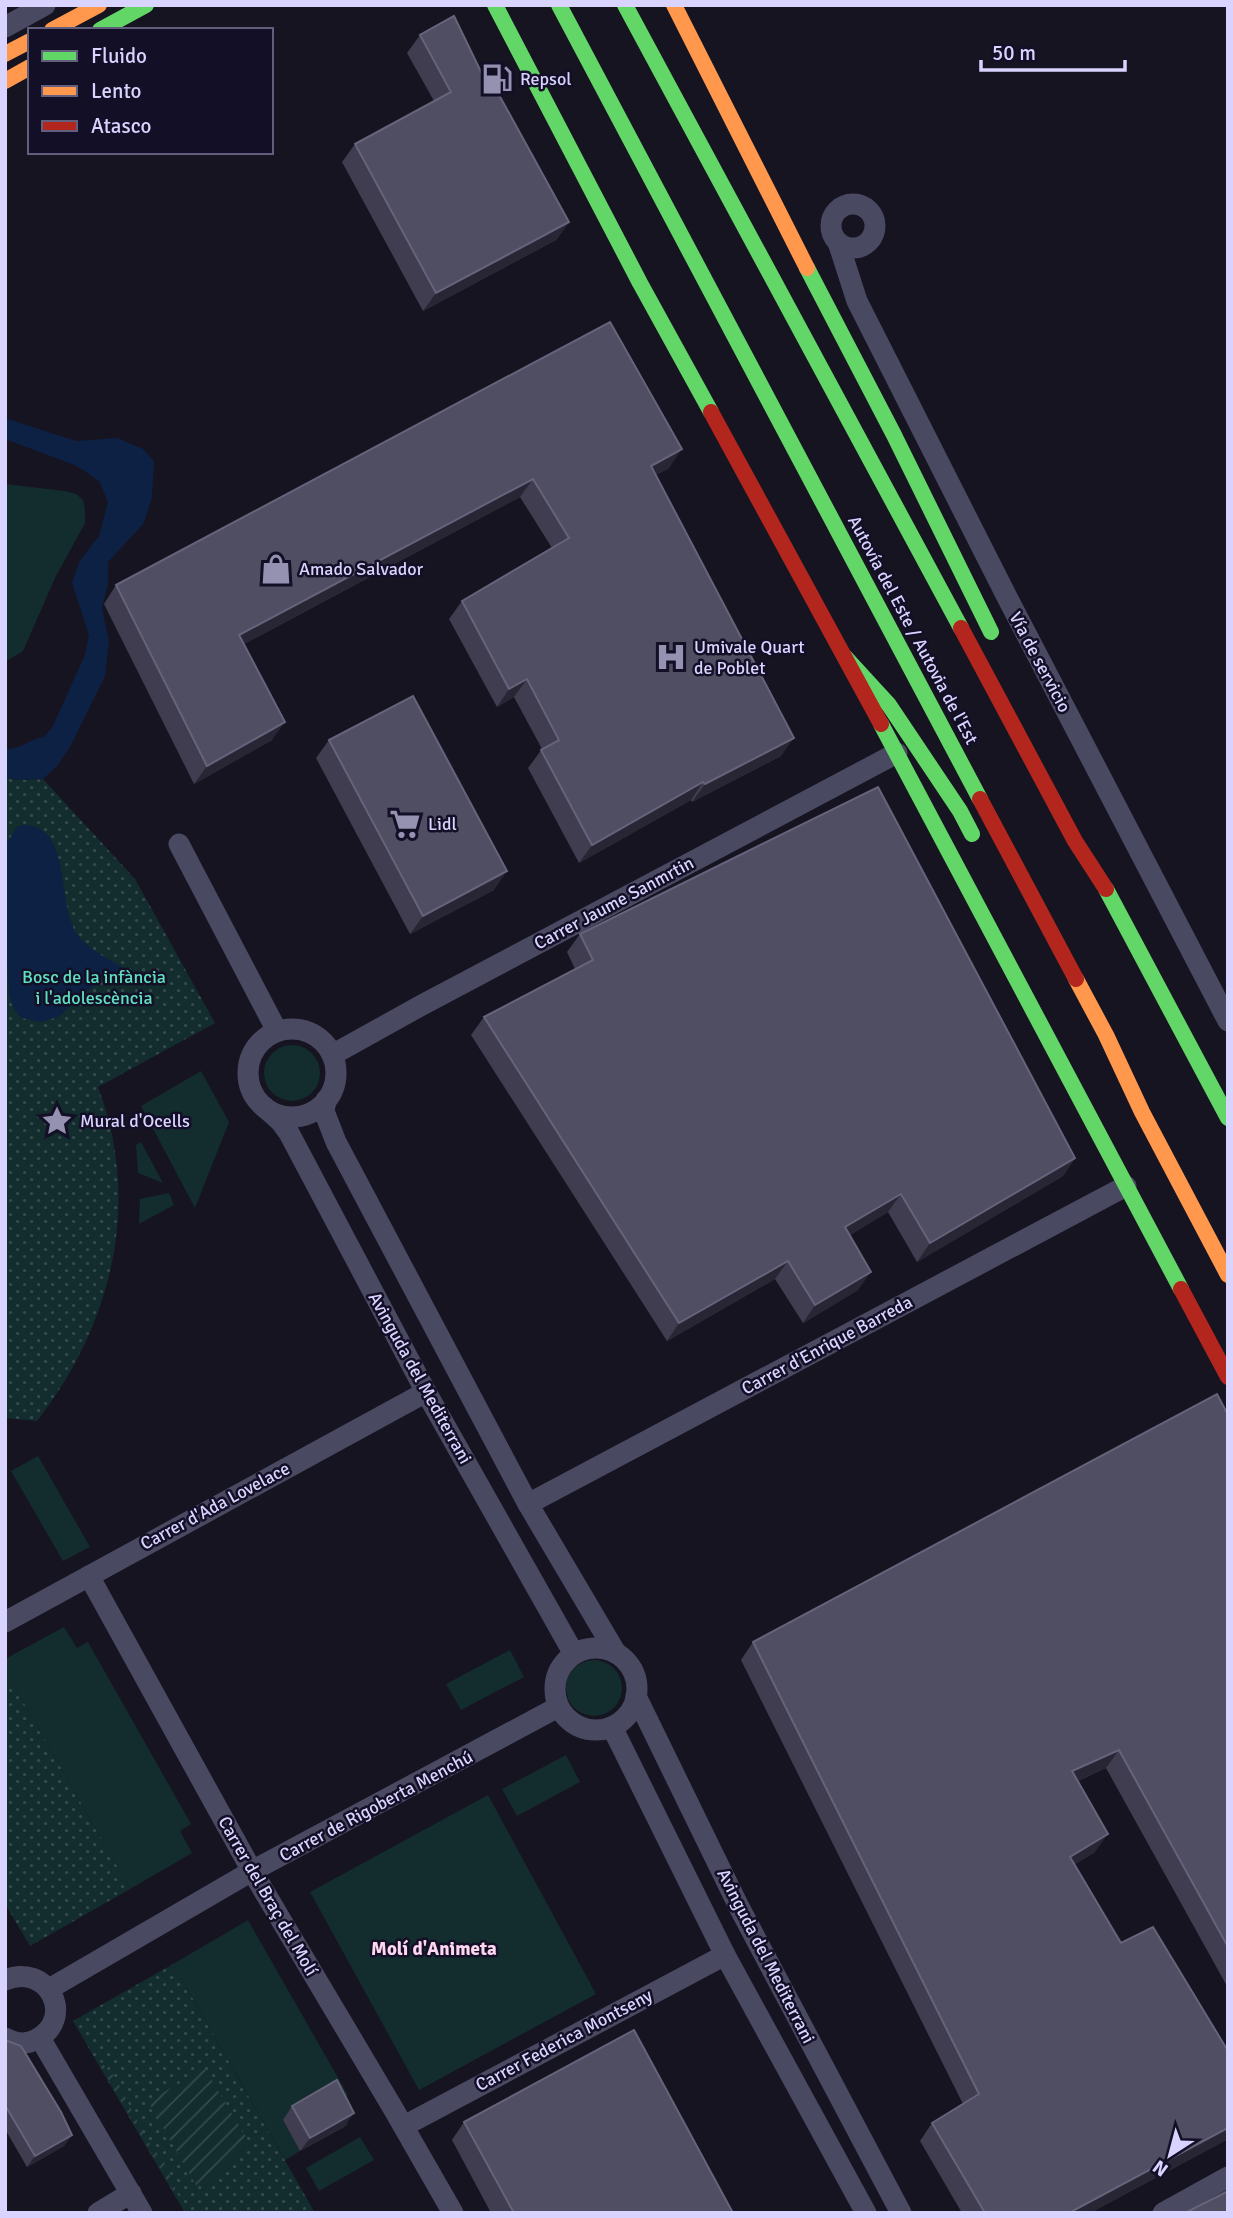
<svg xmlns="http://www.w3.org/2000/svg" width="1233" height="2218" viewBox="0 0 1233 2218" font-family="Signika,sans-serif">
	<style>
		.grass { fill: #132c2d }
		.park { fill: url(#park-dots) }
		.garden { fill: url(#garden-furrows) }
		.water { fill: #0d2144 }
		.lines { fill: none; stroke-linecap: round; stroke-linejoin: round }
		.street { stroke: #4a4962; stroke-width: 21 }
		.fast { stroke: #63d668; stroke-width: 16 }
		.slow { stroke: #ff974d; stroke-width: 16 }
		.jam { stroke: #b3261e; stroke-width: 16 }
		.wall { fill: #403d50 }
		.shaded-wall { fill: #282635 }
		.building { fill: #504e63; stroke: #66637b; stroke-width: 2 }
		.labels { text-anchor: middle; stroke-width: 5; stroke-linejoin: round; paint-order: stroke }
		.poi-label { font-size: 18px; fill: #d9d4ff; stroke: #130f26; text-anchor: start }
		.street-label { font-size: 18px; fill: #d9d4ff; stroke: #130f26 }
		.park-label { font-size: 18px; fill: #5fe0c0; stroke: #130f26 }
		.neighbourhood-label { font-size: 19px; font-weight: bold; fill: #ffd6f0; stroke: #130f26 }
	</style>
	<defs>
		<pattern id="park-dots" width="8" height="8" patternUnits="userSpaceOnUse" patternTransform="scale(1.75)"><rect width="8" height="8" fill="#132c2d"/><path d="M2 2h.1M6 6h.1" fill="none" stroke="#354a4c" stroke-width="1.8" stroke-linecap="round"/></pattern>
		<pattern id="garden-furrows" width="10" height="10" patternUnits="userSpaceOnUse" patternTransform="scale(1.75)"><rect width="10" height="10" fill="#132c2d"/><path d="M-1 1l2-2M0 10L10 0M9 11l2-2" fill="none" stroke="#354a4c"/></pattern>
	</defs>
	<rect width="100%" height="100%" fill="#161421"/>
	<g class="grass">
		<path d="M5 484 65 491 76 494 83 500 85 510V523L55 578 23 651 5 662Z"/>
		<circle cx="292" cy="1073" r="28"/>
		<path d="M201 1071 229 1122 195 1208 141 1106Z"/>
		<path d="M141 1142 163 1183 138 1173 136 1145Z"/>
		<path d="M169 1193 174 1205 139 1224 140 1199Z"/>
		<path d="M38 1456 90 1547 63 1561 11 1471Z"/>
		<path d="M64 1627 77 1648 88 1642 191 1824 180 1831 192 1853 130 1889 5 1670V1659Z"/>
		<path d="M510 1650 524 1677 461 1710 446 1684Z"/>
		<circle cx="594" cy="1688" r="28"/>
		<path d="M566 1755 580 1782 517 1816 502 1789Z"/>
		<path d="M488 1795 596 1994 419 2090 310 1892Z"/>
		<path d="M248 1920 348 2095 337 2103 348 2125 344 2127 283 2120 300 2151 285 2160 173 1964Z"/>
		<path d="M360 2137 374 2160 319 2191 306 2168Z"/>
	</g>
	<g class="park">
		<path d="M5 777 17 780 43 779 135 879 215 1023 98 1087C142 1203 112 1325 37 1421L5 1418Z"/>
		<path d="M5 1670 130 1889 30 1946 5 1904Z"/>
		<path d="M173 1964 315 2213H185L73 2021Z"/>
	</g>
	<g class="garden">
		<path d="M101 2062 115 2077 147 2140 164 2162 179 2197 177 2198 99 2064Z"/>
		<path d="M205 2069 250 2144 219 2176 197 2187 148 2101Z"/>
	</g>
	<g class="water">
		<path d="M5 418 76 441 117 438 143 449 154 461 152 497 144 523 108 562V584L102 608 109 641 105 676 71 745 58 765 43 779 17 780 5 777V749C20 750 29 739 44 737L52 728 85 655 89 635 72 583 79 562 99 536 108 502 99 481 77 466 5 439Z"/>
		<path d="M24 825C75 827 54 908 80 938 91 951 111 960 125 969L119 979 108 973 58 1017 41 1022 22 1018 16 1012 12 1004 9 992 5 922V846L17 827Z"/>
	</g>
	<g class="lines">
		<g class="street">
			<path d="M5 27 45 5"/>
			<circle cx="853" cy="226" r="22"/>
			<path d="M838 242 857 301 1008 599 1228 1021"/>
			<path d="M179 844 277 1031"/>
			<circle cx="292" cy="1073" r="44"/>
			<path d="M332 1055 422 1005 897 753"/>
			<path d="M326 1100 324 1111 336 1142 528 1504 616 1653"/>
			<path d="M262 1105 281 1122 289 1133 426 1392 574 1654"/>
			<path d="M528 1504 1126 1186"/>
			<path d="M89 1576 252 1871 394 2110 453 2213"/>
			<path d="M5 1622 426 1392"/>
			<circle cx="596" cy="1689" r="41"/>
			<path d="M636 1696 739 1907 901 2213"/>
			<path d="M612 1727 725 1955 866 2213"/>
			<path d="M5 1980C48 1962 76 2018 37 2039 27 2045 16 2044 5 2038"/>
			<path d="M49 1989 252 1871 558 1707"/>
			<path d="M40 2038 142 2213"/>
			<path d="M404 2126 725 1955"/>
			<path d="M98 2213 131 2193"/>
			<path d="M1163 2213 1228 2177"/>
		</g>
		<g class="fast">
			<path d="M495 5 640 283 711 412"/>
			<path d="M559 5 980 799"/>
			<path d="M625 5 961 628"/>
			<path d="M100 30 146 5"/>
			<path d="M807 268 894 435 991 632"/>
			<path d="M845 657 889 705 960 811 972 834"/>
			<path d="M881 724 1181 1289"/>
			<path d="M1106 889 1228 1118"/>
		</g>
		<g class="slow">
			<path d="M674 5 807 268"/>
			<path d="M52 30 99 5"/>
			<path d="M5 54 30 41"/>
			<path d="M5 81 30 67"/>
			<path d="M1076 979 1106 1035 1142 1112 1228 1275"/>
		</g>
		<g class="jam">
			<path d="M711 412 881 724"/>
			<path d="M961 628 1075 841 1106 889"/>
			<path d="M980 799 1076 979"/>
			<path d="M1181 1289 1228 1377"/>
		</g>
	</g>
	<g class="wall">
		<path d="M420 35 483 76 569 222 556 240 423 311 342 162 355 144 434 101 407 53Z"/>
		<path d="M610 322 669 468 656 475 781 756 692 802 691 800 579 863 528 768 542 749 514 697 497 707 449 619 462 601 552 548 520 497 244 644 272 740 194 784 104 604 116 585Z"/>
		<path d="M329 740 494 890 410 934 316 758Z"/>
		<path d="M580 934 1075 1158 1063 1176 917 1262 888 1212 850 1235 858 1290 803 1323 775 1279 667 1341 471 1035 484 1017 575 969 567 952Z"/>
		<path d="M1228 1415V1988L1106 1768 1078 1781 1095 1852 1075 1864 1121 1943 1228 2051V2139L1090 2213H962L920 2141 932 2123 963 2104 741 1660 753 1642Z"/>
		<path d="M5 2040 72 2135 64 2146 27 2167 5 2129Z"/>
		<path d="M292 2106 344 2127 300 2151 283 2120Z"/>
		<path d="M464 2122 733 2213H491L452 2140Z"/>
	</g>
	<g class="shaded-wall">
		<path d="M569 222 556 240 423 311 436 293Z"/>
		<path d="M682 449 669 468 639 484 651 466Z"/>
		<path d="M533 479 520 497 227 653 239 635Z"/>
		<path d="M527 679 514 697 497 707 509 689Z"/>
		<path d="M285 722 272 740 194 784 207 766Z"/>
		<path d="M794 738 781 756 692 802 705 784Z"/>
		<path d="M703 782 691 800 579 863 592 845Z"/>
		<path d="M507 871 494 890 410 934 423 916Z"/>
		<path d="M1075 1158 1063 1176 917 1262 930 1243Z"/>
		<path d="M901 1194 888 1212 833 1245 845 1227Z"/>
		<path d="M788 1261 775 1279 667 1341 679 1323Z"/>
		<path d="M871 1272 858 1290 803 1323 815 1305Z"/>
		<path d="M1119 1750 1106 1768 1059 1789 1072 1771Z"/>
		<path d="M1108 1834 1095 1852 1058 1875 1070 1857Z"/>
		<path d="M354 2113 344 2127 300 2151 310 2138Z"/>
		<path d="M1228 2128V2139L1090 2213H1069Z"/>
		<path d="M72 2135 64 2146 27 2167 35 2156Z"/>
	</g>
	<g class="building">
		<path d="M454 16 483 76 487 73 569 222 436 293 355 144 451 92 420 35Z"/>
		<path d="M610 322 682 449 651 466 794 738 705 784 703 782 592 845 541 750 559 740 527 679 509 689 462 601 569 538 533 479 239 635 285 722 207 766 116 585Z"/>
		<path d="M413 696 507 871 423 916 329 740Z"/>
		<path d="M878 787 1075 1158 930 1243 901 1194 845 1227 871 1272 815 1305 788 1261 679 1323 484 1017 593 960 580 934Z"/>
		<path d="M1217 1394 1228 1415V1947L1119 1750 1072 1771 1108 1834 1070 1857 1121 1943 1153 1927 1228 2051V2128L1069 2213H985L932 2123 979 2094 753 1642Z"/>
		<path d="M634 2030 733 2213H514L464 2122Z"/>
		<path d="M5 2040 21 2046 61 2112 72 2135 35 2156 5 2105Z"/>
		<path d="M337 2080 354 2113 310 2138 292 2106Z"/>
		<path d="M1228 2191V2213H1185Z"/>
	</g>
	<defs>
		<g id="fuel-bare" transform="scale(2.415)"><path d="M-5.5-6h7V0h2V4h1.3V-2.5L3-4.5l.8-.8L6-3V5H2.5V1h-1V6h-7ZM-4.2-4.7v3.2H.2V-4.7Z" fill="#9591b1" stroke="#130f26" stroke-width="2.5" paint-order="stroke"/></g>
		<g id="shop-bare" transform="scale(2.415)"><path d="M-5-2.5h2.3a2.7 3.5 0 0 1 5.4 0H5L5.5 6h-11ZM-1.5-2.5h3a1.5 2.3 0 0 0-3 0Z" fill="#9591b1" stroke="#130f26" stroke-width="2.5" paint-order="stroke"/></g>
		<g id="hospital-bare" transform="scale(2.415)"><path d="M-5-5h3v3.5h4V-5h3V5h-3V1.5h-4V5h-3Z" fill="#9591b1" stroke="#130f26" stroke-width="2.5" paint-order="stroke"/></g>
		<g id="supermarket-bare" transform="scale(2.415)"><path d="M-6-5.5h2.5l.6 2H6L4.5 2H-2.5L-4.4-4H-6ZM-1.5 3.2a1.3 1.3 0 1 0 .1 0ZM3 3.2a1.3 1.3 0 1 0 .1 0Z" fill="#9591b1" stroke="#130f26" stroke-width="2.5" paint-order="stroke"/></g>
		<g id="sight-bare" transform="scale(2.415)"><path d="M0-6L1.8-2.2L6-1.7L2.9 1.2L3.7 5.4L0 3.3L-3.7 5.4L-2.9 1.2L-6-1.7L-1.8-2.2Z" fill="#9591b1" stroke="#130f26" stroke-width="2.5" paint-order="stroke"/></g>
	</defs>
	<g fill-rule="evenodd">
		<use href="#fuel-bare" x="497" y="79"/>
		<use href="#shop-bare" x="276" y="569"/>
		<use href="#hospital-bare" x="671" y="657"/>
		<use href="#supermarket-bare" x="405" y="824"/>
		<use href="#sight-bare" x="57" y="1121"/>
	</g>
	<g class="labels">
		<g class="poi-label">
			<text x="520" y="85">Repsol</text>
			<text x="299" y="575">Amado Salvador</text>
			<text x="694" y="653">Umivale Quart<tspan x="694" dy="21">de Poblet</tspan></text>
			<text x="428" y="830">Lidl</text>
			<text x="80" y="1127">Mural d'Ocells</text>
		</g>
		<g class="street-label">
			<text transform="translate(913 630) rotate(62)" y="6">Autovía del Este / Autovia de l'Est</text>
			<text transform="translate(1040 662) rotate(62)" y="6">Vía de servicio</text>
			<text transform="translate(614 903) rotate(-28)" y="6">Carrer Jaume Sanmrtin</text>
			<text transform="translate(827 1345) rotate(-28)" y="6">Carrer d'Enrique Barreda</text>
			<text transform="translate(420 1378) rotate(61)" y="6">Avinguda del Mediterrani</text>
			<text transform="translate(215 1506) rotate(-28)" y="6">Carrer d'Ada Lovelace</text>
			<text transform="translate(376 1806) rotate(-28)" y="6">Carrer de Rigoberta Menchú</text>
			<text transform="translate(268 1896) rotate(60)" y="6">Carrer del Braç del Molí</text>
			<text transform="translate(766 1956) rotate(63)" y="6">Avinguda del Mediterrani</text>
			<text transform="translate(564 2040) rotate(-28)" y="6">Carrer Federica Montseny</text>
		</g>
		<g class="park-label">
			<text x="94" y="983">Bosc de la infància<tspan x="94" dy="21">i l'adolescència</tspan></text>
		</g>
		<g class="neighbourhood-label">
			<text x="434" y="1955">Molí d'Animeta</text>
		</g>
	</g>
	<rect width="1233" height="2218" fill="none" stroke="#d9d4ff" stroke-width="14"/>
	<rect x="28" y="28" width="245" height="126" fill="#130f26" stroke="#625e7d" stroke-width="2"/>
	<rect x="42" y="51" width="35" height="10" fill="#63d668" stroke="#625e7d" stroke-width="2"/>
	<text x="91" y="63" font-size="21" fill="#d9d4ff">Fluido</text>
	<rect x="42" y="86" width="35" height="10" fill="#ff974d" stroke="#625e7d" stroke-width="2"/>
	<text x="91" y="98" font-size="21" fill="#d9d4ff">Lento</text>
	<rect x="42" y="121" width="35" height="10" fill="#b3261e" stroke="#625e7d" stroke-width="2"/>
	<text x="91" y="133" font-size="21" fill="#d9d4ff">Atasco</text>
	<g transform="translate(1170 2155) rotate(216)" stroke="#130f26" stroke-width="5" paint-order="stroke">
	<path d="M0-5L12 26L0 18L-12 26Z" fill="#d9d4ff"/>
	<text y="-10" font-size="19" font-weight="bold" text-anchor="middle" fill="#d9d4ff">N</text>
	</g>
	<path d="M981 60v10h144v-10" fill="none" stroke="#d9d4ff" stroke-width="3.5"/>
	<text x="992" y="60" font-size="21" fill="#d9d4ff" stroke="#130f26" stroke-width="5" paint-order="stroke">50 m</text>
</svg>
